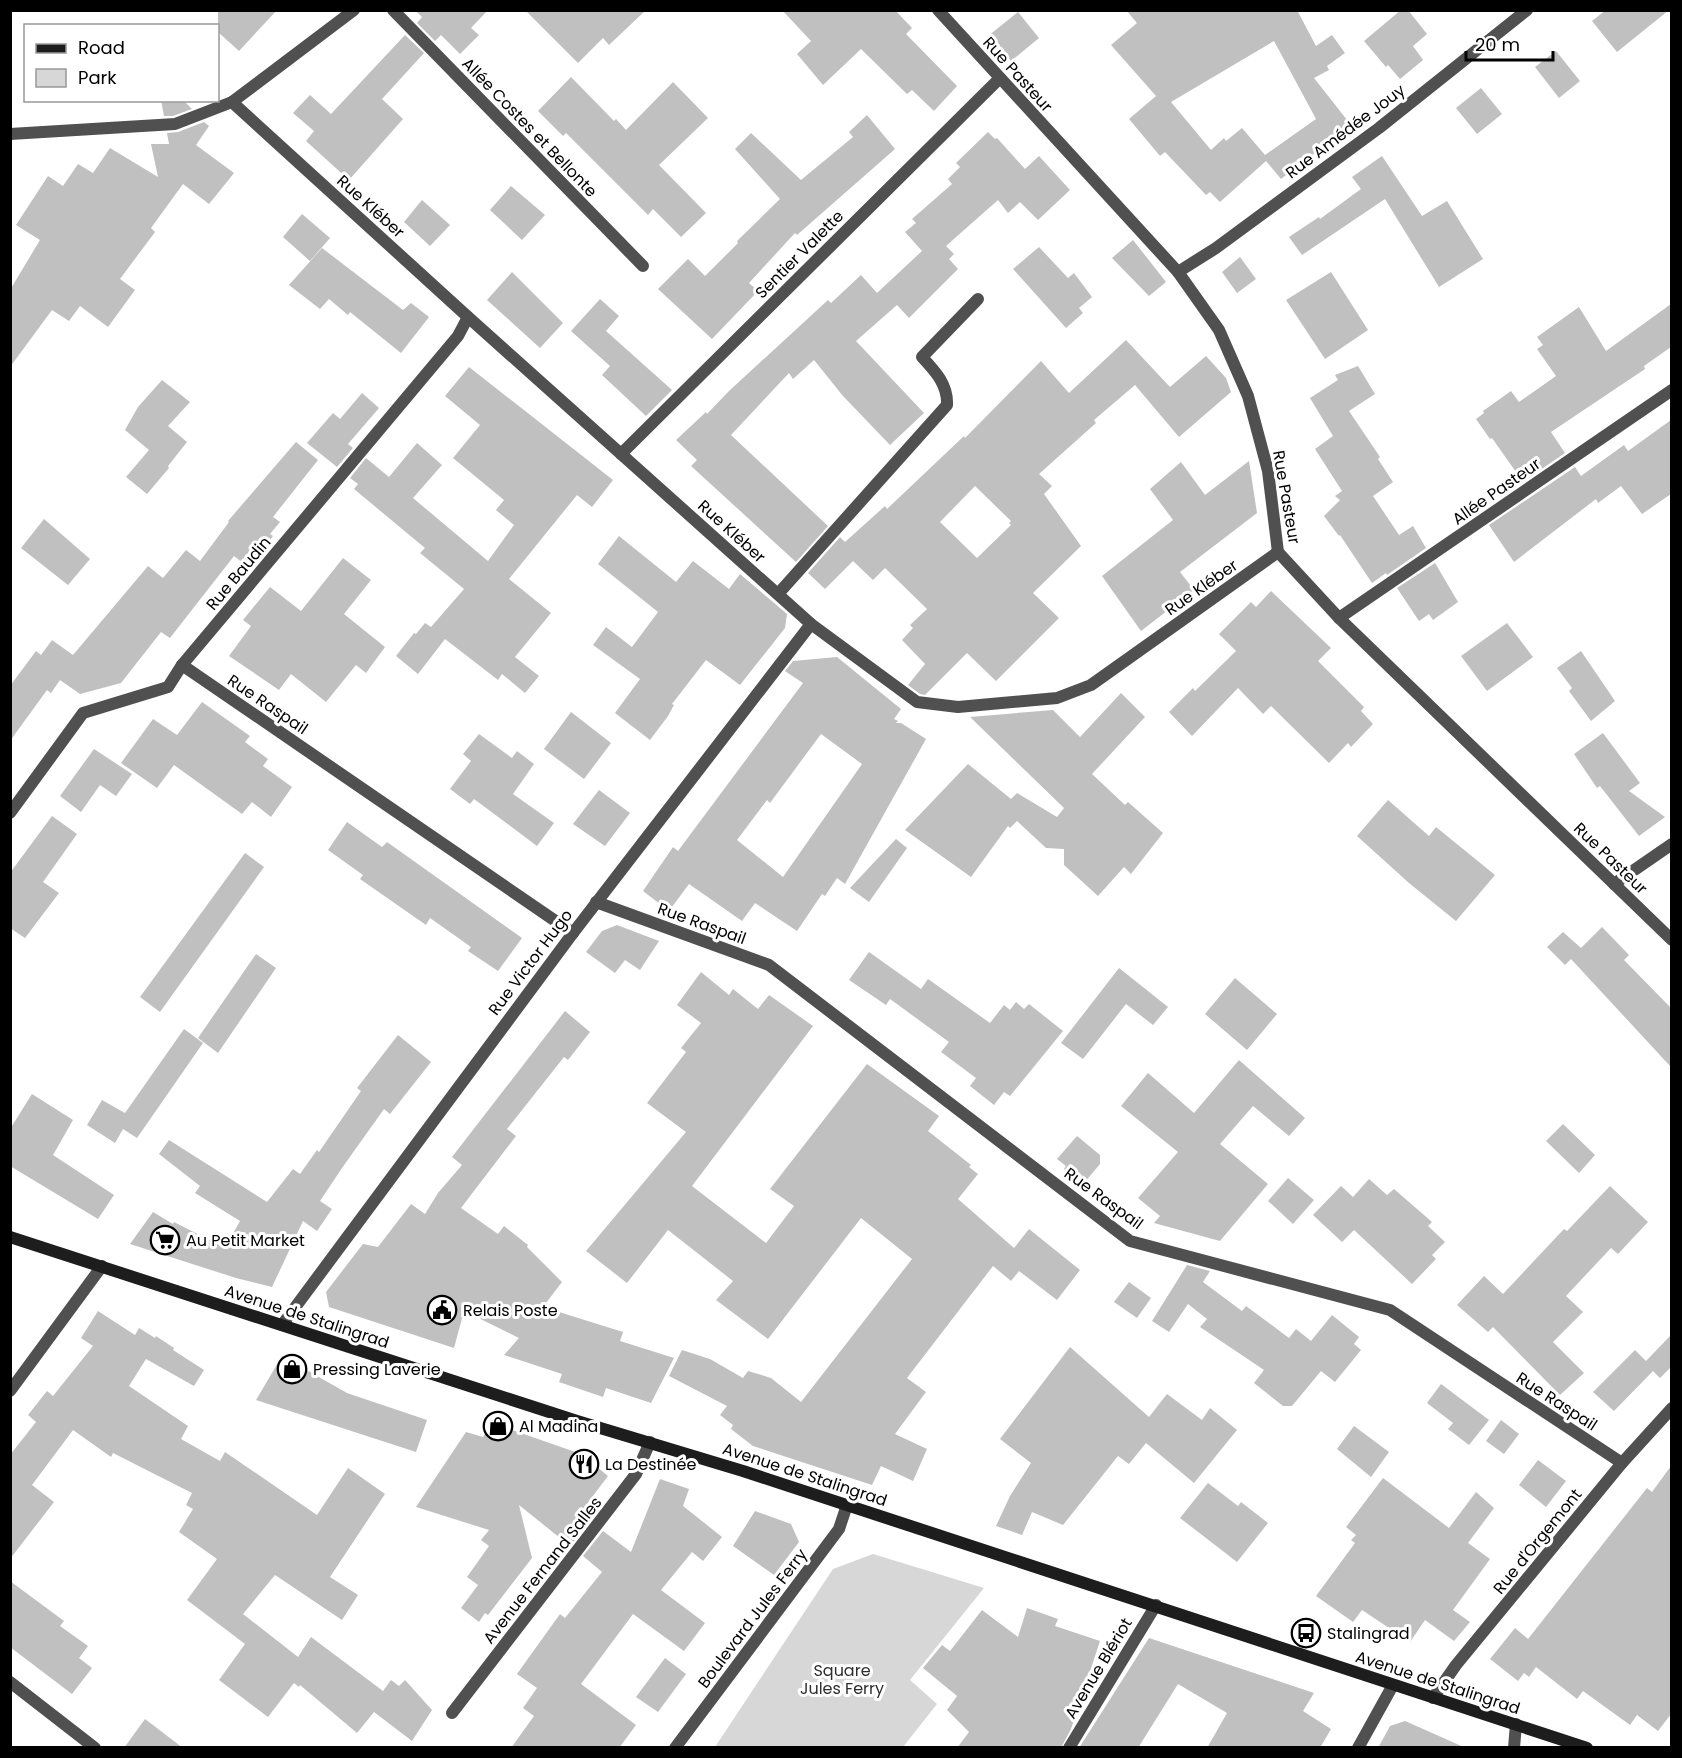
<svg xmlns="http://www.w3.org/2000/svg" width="1682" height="1758" viewBox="0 0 1682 1758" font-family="Poppins,sans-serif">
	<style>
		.green { fill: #d7d7d7 }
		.building { fill: #c0c0c0; fill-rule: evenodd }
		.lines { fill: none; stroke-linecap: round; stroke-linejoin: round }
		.service { stroke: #505050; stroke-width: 12 }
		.minor { stroke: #505050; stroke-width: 12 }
		.secondary { stroke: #1d1d1d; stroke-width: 12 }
		.labels { text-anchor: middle; stroke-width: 6; stroke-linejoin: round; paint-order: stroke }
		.street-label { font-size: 16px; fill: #000; stroke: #fff }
		.poi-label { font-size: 16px; fill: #000; stroke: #fff; text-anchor: start }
		.park-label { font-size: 16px; fill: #2e2e2e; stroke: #fff }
	</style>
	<rect width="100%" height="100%" fill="#fff"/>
	<path class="green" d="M873 1554 984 1588 910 1680 937 1704 903 1747H715L833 1569Z"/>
	<g class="building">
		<path d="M218 10H277L239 51 218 32Z"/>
		<path d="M415 10H488L471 28 479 35 460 54 441 35 435 41 417 23 422 17Z"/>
		<path d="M525 10H646L609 45 603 38 578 63Z"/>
		<path d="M782 10H895L912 28 906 34 957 86 934 111 912 90 907 94 861 49 823 85 797 54 811 41Z"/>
		<path d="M1126 10H1297L1316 46 1332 35 1345 53 1327 66 1329 70 1314 78 1351 125 1281 179 1266 161 1220 202 1210 192 1206 195 1165 152 1160 156 1129 119 1156 96 1111 45 1137 23ZM1274 41 1316 119 1265 155 1242 128 1226 141 1224 138 1211 150 1171 102Z"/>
		<path d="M1401 10H1408L1427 34 1413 46 1423 60 1400 79 1388 65 1386 67 1364 41Z"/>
		<path d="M1606 10H1669L1617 52 1592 21Z"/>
		<path d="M1018 12 1039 38 1011 61 988 36Z"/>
		<path d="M405 35 424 53 382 99 403 119 349 180 306 141 314 131 293 113 310 95 331 114Z"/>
		<path d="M1556 51 1580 81 1559 98 1535 67Z"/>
		<path d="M571 77 614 121 616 119 626 130 673 82 708 118 659 165 706 213 681 237 653 209 648 215 566 133 563 136 538 111Z"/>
		<path d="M1481 88 1502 114 1477 134 1456 108Z"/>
		<path d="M161 100H183L192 109 173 116H164Z"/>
		<path d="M867 115 895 149 797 235 795 233 749 283 758 291 712 339 658 289 688 259 705 276 738 243 737 241 780 199 735 149 751 133 801 180 853 137 849 132Z"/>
		<path d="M204 122 209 126 196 145 234 173 222 188 209 204 183 184 151 228 155 232 120 279 135 290 108 327 80 306 69 321 52 310 10 367V290L40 240 16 225 48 176 63 186 78 164 93 173 110 148 158 177 151 144H169L167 133 178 132Z"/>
		<path d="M988 132 995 139 997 138 1025 169 1039 156 1070 190 1038 220 1020 202 1008 213 998 200 946 246 954 254 949 259 958 269 909 318 897 305 856 341 924 413 890 445 843 396 814 360 793 379 789 373 731 435 828 526 796 562 691 466 697 460 676 440 706 412 707 414 729 391 828 300 831 303 861 275 877 293 922 251 905 232 916 223 912 219 952 184 948 179 960 167 956 163Z"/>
		<path d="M1382 156 1422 216 1447 201 1483 259 1439 287 1385 199 1302 255 1289 237 1319 217 1320 219 1361 189 1352 177Z"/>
		<path d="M511 186 545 215 522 240 490 210Z"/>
		<path d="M422 200 450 225 430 246 404 222Z"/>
		<path d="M302 214 330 238 310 261 283 237Z"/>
		<path d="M1133 240 1166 282 1149 296 1112 258Z"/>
		<path d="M1039 247 1068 278 1074 273 1092 297 1079 308 1083 313 1066 328 1013 269Z"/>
		<path d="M322 248 403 310 411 303 429 317 401 353 350 312 348 315 329 299 320 309 289 285Z"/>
		<path d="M1240 257 1256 279 1237 293 1222 272Z"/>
		<path d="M512 272 563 323 540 348 487 300Z"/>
		<path d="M1331 272 1368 330 1325 359 1286 300Z"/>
		<path d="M600 299 619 316 606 331 672 390 646 416 602 375 610 366 571 331Z"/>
		<path d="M1671 304V347L1644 366 1645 369 1551 432 1565 453 1523 482 1492 438 1490 439 1476 419 1484 413 1483 411 1511 391 1519 402 1556 376 1537 349 1543 345 1537 337 1579 307 1606 351Z"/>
		<path d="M1126 340 1170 387 1206 356 1226 378 1231 392 1179 437 1135 385 1094 420 1096 423 1039 474 1052 486 1044 494 1081 546 1033 593 1059 618 996 681 967 653 925 695 920 694 908 685 925 664 902 640 913 628 910 625 927 609 885 568 873 580 853 561 825 589 808 573 840 537 845 542 885 506 887 509 964 436 965 438 1041 361 1069 393ZM975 486 1011 521 1009 523 1011 525 977 558 940 522Z"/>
		<path d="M1358 366 1375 394 1349 411 1380 457 1378 459 1393 482 1373 496 1399 535 1413 526 1426 548 1387 575 1386 573 1372 583 1340 535 1339 536 1324 516 1340 500 1335 496 1342 491 1315 449 1333 436 1310 398 1338 380 1335 375Z"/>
		<path d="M469 367 613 480 592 507 577 495 509 579 551 613 515 657 539 676 525 693 502 674 498 680 445 639 418 674 396 656 414 633 416 634 425 623 431 627 464 589 420 553 425 548 354 489 358 484 350 478 366 458 389 477 417 443 442 465 413 498 488 561 514 525 496 510 504 500 453 458 480 425 445 396Z"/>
		<path d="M162 380 190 402 168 426 187 442 168 466 169 468 147 494 126 477 149 450 125 430 138 407Z"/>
		<path d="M362 393 379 408 348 444 353 448 337 467 307 443 333 413 340 419Z"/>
		<path d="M1671 420V494L1642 514 1621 486 1598 503 1596 499 1514 562 1489 525 1575 467 1581 476 1624 445 1628 451Z"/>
		<path d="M296 442 318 460 273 517 280 522 270 534 273 536 248 567 234 556 170 638 161 632 121 683 80 694 60 680 51 693 47 690 10 741V686L36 651 41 655 52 640 73 655 148 566 163 578 186 550 200 561 229 522 228 521Z"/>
		<path d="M1249 461 1257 513 1180 572 1194 590 1141 631 1102 576 1173 520 1150 489 1181 462 1205 495Z"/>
		<path d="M44 519 90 559 68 585 21 548Z"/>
		<path d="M619 536 676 582 693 561 729 589 740 574 787 614 785 628 740 685 706 660 672 704 674 705 668 716 650 740 615 713 640 679 593 645 606 627 632 647 658 612 598 564Z"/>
		<path d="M343 558 371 580 344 614 385 647 366 673 356 665 326 702 291 674 279 690 229 656 251 626 243 620 270 587 301 611Z"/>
		<path d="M1435 563 1458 602 1433 620 1429 614 1419 621 1397 588Z"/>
		<path d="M1271 591 1331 648 1318 661 1364 707 1361 711 1373 724 1351 747 1348 743 1329 763 1271 706 1263 714 1238 688 1192 736 1169 712 1193 688 1195 691 1236 651 1219 634 1251 602 1256 607Z"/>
		<path d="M1507 623 1533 657 1487 691 1461 656Z"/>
		<path d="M1581 651 1615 701 1591 721 1569 691 1572 688 1557 668Z"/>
		<path d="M837 657 901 709 894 719 898 721 896 723H901L926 739 845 884 837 878 825 896 822 894 797 931 755 903 742 921 689 884 669 911 643 891 673 847 678 851 803 683 785 671 793 661ZM821 734 862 764 783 877 737 840 767 800 770 803Z"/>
		<path d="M1121 693 1145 717 1092 774 1125 805 1128 802 1163 833 1131 874 1124 867 1098 896 1064 865V849L1046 848 1017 821 1010 828 1008 826 971 877 905 830 968 764 1011 799 1017 793 1057 817 1064 808 970 717 1053 710 1080 737Z"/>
		<path d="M202 702 250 736 245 742 268 759 263 766 292 787 271 817 252 802 242 814 174 765 157 788 121 763 153 719 177 735Z"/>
		<path d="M571 712 611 743 584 779 544 749Z"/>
		<path d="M1603 733 1640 783 1629 791 1665 817 1639 836 1600 786 1597 788 1574 754Z"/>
		<path d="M479 734 512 758 517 751 534 764 513 794 554 823 537 846 474 799 470 804 450 789 471 761 463 754Z"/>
		<path d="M94 749 132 774 116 796 100 785 81 812 60 796Z"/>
		<path d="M599 790 630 813 605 846 573 824Z"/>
		<path d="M1388 800 1429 836 1436 827 1495 875 1456 921 1409 883 1357 836Z"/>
		<path d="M52 816 77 834 43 882 59 893 25 938 10 928V873Z"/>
		<path d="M347 822 382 847 387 842 522 938 498 971 468 951 471 947 430 918 426 925 360 879 363 875 328 850Z"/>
		<path d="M896 839 907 848 869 902 850 888Z"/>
		<path d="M245 853 264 867 160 1012 140 997Z"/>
		<path d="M617 925 659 941 640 970 625 960 615 973 586 952 602 931Z"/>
		<path d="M1602 927 1629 955 1624 960 1671 1008V1067L1571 959 1565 965 1547 947 1563 932 1581 948Z"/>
		<path d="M869 952 921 989 928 979 990 1023 1004 1005 1010 1010 1016 1002 1024 1009 1029 1004 1063 1031 1010 1096 1004 1092 994 1105 970 1086 976 1078 941 1052 949 1042 890 999 886 1005 849 980Z"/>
		<path d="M256 954 276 968 218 1053 198 1038Z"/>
		<path d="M1119 968 1168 1007 1153 1025 1126 1004 1083 1059 1061 1043Z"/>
		<path d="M701 972 729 995 733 989 758 1009 769 995 813 1026 692 1186 766 1243 794 1206 770 1189 867 1064 939 1116 928 1131 971 1165 969 1167 978 1174 958 1199 1014 1248 1029 1229 1080 1270 1057 1300 1019 1271 1011 1281 993 1266 907 1378 926 1392 895 1434 927 1449 913 1481 881 1466 872 1485 753 1446 731 1429 733 1425 720 1415 727 1406 669 1376 682 1350 710 1359 743 1378 748 1371 771 1378 801 1402 912 1259 861 1218 768 1339 716 1300 733 1281 668 1230 627 1283 586 1251 686 1132 647 1103 686 1052 681 1048 701 1023 677 1005Z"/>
		<path d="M1235 978 1277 1014 1247 1050 1205 1014Z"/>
		<path d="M565 1011 590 1032 568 1060 564 1057 507 1129 516 1136 461 1208 498 1234 504 1226 528 1245 527 1247 562 1282 543 1307 623 1332 620 1341 674 1358 651 1403 606 1388 603 1397 559 1382 562 1374 504 1355 519 1338 464 1311 454 1348 329 1307 326 1292 363 1244 378 1247 411 1204 425 1214 438 1193 462 1165 452 1157Z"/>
		<path d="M184 1029 203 1043 137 1138 123 1129 115 1143 87 1125 102 1100 125 1113Z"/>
		<path d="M398 1035 431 1062 390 1114 384 1109 342 1168 320 1201 332 1209 317 1231 303 1221 272 1287 236 1278 130 1244 153 1212 173 1224 174 1222 225 1248 240 1221 195 1193 200 1186 159 1154 169 1140 267 1202 293 1169 300 1174 317 1150 319 1152 361 1091 357 1088Z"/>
		<path d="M1239 1060 1305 1118 1289 1136 1253 1106 1220 1144 1268 1184 1220 1241 1154 1223 1160 1216 1138 1198 1178 1152 1121 1106 1148 1073 1194 1113Z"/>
		<path d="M32 1094 73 1120 53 1155 114 1195 98 1219 10 1166V1129Z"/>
		<path d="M1563 1124 1595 1155 1579 1173 1546 1141Z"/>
		<path d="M1077 1136 1100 1155V1164L1084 1183 1064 1169 1066 1166 1057 1159Z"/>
		<path d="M1288 1178 1314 1200 1293 1224 1268 1201Z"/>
		<path d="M1369 1179 1387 1195 1394 1189 1432 1222 1428 1226 1445 1242 1432 1255 1436 1259 1412 1284 1354 1230 1342 1242 1313 1215 1341 1186 1353 1197Z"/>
		<path d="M1610 1186 1648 1222 1618 1254 1611 1248 1566 1296 1583 1312 1553 1342 1584 1373 1560 1395 1493 1327 1488 1332 1457 1305 1484 1276 1503 1294 1564 1229 1567 1231Z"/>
		<path d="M1187 1265 1210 1271 1203 1282 1242 1311 1246 1306 1289 1338 1296 1329 1311 1341 1332 1315 1359 1337 1354 1344 1361 1350 1335 1382 1321 1371 1292 1406H1283L1254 1383 1264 1370 1200 1327 1207 1319 1188 1304 1169 1332 1152 1321Z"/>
		<path d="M1129 1282 1151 1298 1137 1318 1114 1302Z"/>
		<path d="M98 1311 135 1335 139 1328 155 1338 156 1336 174 1348 173 1350 204 1370 194 1386 146 1359 129 1386 188 1426 181 1439 220 1461 225 1452 317 1515 348 1468 385 1494 330 1577 358 1595 342 1620 275 1575 243 1614 298 1657 311 1637 383 1691 391 1680 399 1686 405 1680 432 1710 412 1741 374 1712 357 1733 300 1685 299 1687 294 1683 268 1717 219 1680 245 1644 187 1600 217 1559 179 1532 193 1509 186 1505 192 1493 113 1453 111 1457 73 1430 32 1485 54 1502 10 1559V1455L36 1422 28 1415 47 1391 53 1396 93 1346 81 1338Z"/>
		<path d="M1671 1335V1367L1660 1378 1653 1371 1614 1411 1593 1392 1635 1350 1646 1361Z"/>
		<path d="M1070 1347 1149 1417 1167 1394 1202 1420 1210 1408 1237 1430 1194 1483 1146 1443 1129 1464 1118 1456 1063 1525 1032 1512 1022 1535 996 1526 1010 1496 1031 1463 1000 1439Z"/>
		<path d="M282 1356 347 1393 427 1420 416 1452 256 1400Z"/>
		<path d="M1441 1384 1489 1420 1469 1445 1448 1429 1453 1423 1427 1403Z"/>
		<path d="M1501 1420 1519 1434 1504 1454 1486 1441Z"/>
		<path d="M492 1423 581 1454 608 1476 580 1513 590 1521 570 1546 519 1505 532 1558 488 1615 485 1613 479 1622 461 1608 478 1585 467 1577 489 1546 481 1540 489 1530 416 1507 466 1432 483 1437Z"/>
		<path d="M1354 1426 1389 1452 1371 1477 1337 1449Z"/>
		<path d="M1538 1460 1566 1481 1546 1507 1519 1485Z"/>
		<path d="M1671 1466V1714L1658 1731 1637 1715 1630 1725 1583 1691 1577 1699 1536 1667 1529 1677 1524 1673 1518 1681 1490 1659 1515 1628 1528 1639 1647 1488 1652 1492Z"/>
		<path d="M1383 1478 1449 1528 1476 1492 1494 1508 1468 1543 1490 1559 1453 1610 1470 1622 1454 1641 1425 1620 1410 1642 1362 1610 1353 1622 1316 1596 1355 1543 1351 1540 1356 1535 1346 1527Z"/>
		<path d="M660 1479 689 1489 683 1506 722 1537 703 1561 692 1552 661 1590 705 1623 684 1651 633 1614 581 1684 636 1725 619 1748H511L534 1716 523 1708 537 1688 517 1674 560 1614 565 1618 602 1572 583 1556 603 1531 631 1552Z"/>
		<path d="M1208 1483 1238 1506 1241 1502 1268 1523 1237 1562 1180 1518Z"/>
		<path d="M755 1511 791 1524 799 1542 774 1575 733 1546Z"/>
		<path d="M10 1581 64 1621 60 1626 88 1646 79 1658 92 1668 72 1694 10 1647Z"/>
		<path d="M1027 1608 1058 1619 1055 1626 1100 1641 1071 1729 1061 1748H957L969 1732 947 1710 957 1696 923 1668 942 1645 950 1651 982 1610 1018 1637Z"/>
		<path d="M1149 1638 1314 1693 1303 1711 1331 1729 1320 1748H1207L1227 1713 1178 1684 1138 1748H1079Z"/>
		<path d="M665 1658 686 1674 658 1712 636 1697Z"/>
		<path d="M145 1719 183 1748H124Z"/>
		<path d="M1405 1721 1466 1748H1378L1390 1726Z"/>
	</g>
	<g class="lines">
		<g class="service">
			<path d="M393 10 643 266"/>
			<path d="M1178 272 1216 248 1379 128 1527 10"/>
			<path d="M621 454 1000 78"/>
			<path d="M778 594 947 405C948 385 936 372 922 357L978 299"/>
			<path d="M1339 618 1672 390"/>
			<path d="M1614 884 1672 844"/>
		</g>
		<g class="minor">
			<path d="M938 10 1178 272 1219 330 1248 396 1268 471 1278 552 1339 618 1672 940"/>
			<path d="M232 102 468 317 811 624 917 702 958 707 1057 698 1091 685 1278 552"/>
			<path d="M10 134 175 124 232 102 354 10"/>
			<path d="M182 665 573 933"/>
			<path d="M10 813 83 713 168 687 182 665 458 336 468 317"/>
			<path d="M596 902 769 965 1130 1241 1390 1310 1622 1463"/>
			<path d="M282 1325 573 933 811 624"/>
			<path d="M10 1391 102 1266"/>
			<path d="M10 1682 95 1748"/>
			<path d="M1433 1698 1456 1665 1622 1463 1672 1408"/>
			<path d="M452 1713 636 1474 650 1442"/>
			<path d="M675 1748 839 1529 847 1505"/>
			<path d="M1069 1748 1156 1605"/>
			<path d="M1358 1748 1393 1685"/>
			<path d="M1514 1748 1516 1724"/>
		</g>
		<path class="secondary" d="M10 1237 577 1421 743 1471 1587 1748"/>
	</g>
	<defs>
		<g id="supermarket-ring" transform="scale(1.5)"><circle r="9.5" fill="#fff" stroke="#000" stroke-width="1.5"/><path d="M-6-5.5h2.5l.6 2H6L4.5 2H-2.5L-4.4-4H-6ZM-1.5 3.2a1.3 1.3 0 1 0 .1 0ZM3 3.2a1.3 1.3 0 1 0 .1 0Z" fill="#000"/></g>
		<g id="civic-ring" transform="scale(1.5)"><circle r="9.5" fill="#fff" stroke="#000" stroke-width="1.5"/><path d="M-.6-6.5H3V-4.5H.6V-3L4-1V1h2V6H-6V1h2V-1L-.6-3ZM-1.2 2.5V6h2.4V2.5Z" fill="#000"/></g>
		<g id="shop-ring" transform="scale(1.5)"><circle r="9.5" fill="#fff" stroke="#000" stroke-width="1.5"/><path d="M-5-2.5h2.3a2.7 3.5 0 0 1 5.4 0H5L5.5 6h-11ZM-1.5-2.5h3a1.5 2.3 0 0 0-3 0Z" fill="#000"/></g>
		<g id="restaurant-ring" transform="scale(1.5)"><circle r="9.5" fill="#fff" stroke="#000" stroke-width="1.5"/><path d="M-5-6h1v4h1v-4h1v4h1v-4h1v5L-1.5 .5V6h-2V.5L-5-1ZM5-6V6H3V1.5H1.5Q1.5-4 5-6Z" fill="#000"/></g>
		<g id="bus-ring" transform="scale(1.5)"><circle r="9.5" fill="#fff" stroke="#000" stroke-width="1.5"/><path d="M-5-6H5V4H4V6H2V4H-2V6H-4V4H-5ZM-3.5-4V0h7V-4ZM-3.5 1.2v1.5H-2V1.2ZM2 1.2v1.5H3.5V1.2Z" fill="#000"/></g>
	</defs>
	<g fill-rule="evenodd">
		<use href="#supermarket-ring" x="165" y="1240"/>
		<use href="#civic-ring" x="442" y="1310"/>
		<use href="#shop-ring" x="292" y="1369"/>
		<use href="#shop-ring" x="498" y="1426"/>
		<use href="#restaurant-ring" x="584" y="1464"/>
		<use href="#bus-ring" x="1306" y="1633"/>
	</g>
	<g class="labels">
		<g class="street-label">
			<text transform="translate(1018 74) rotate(48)" y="6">Rue Pasteur</text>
			<text transform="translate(530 127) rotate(46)" y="6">Allée Costes et Bellonte</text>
			<text transform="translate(1345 131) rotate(-37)" y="6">Rue Amédée Jouy</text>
			<text transform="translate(371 206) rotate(42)" y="6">Rue Kléber</text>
			<text transform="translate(799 254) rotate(-45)" y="6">Sentier Valette</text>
			<text transform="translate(1496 491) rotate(-35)" y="6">Allée Pasteur</text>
			<text transform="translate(1287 497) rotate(80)" y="6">Rue Pasteur</text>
			<text transform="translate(732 531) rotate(42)" y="6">Rue Kléber</text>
			<text transform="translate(238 573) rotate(-50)" y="6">Rue Baudin</text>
			<text transform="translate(1201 587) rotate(-35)" y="6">Rue Kléber</text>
			<text transform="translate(268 704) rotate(34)" y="6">Rue Raspail</text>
			<text transform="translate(1611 858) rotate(44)" y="6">Rue Pasteur</text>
			<text transform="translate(702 923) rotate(20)" y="6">Rue Raspail</text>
			<text transform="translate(530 962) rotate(-53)" y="6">Rue Victor Hugo</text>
			<text transform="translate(1104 1198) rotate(36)" y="6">Rue Raspail</text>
			<text transform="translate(307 1316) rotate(18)" y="6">Avenue de Stalingrad</text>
			<text transform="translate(1557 1401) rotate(33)" y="6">Rue Raspail</text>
			<text transform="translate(805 1474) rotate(18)" y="6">Avenue de Stalingrad</text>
			<text transform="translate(1537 1541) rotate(-51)" y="6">Rue d'Orgemont</text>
			<text transform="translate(542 1570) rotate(-52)" y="6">Avenue Fernand Salles</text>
			<text transform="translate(752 1618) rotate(-53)" y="6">Boulevard Jules Ferry</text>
			<text transform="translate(1098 1668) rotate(-59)" y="6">Avenue Blériot</text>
			<text transform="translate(1438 1682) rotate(18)" y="6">Avenue de Stalingrad</text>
		</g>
		<g class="poi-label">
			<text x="186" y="1246">Au Petit Market</text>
			<text x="463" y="1316">Relais Poste</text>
			<text x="313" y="1375">Pressing Laverie</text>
			<text x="519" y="1432">Al Madina</text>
			<text x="605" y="1470">La Destinée</text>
			<text x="1327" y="1639">Stalingrad</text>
		</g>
		<g class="park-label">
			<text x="842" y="1676">Square<tspan x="842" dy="18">Jules Ferry</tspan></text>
		</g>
	</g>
	<rect width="1682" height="1758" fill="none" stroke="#000000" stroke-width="24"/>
	<rect x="24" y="24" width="195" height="78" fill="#ffffff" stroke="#999999" stroke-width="1.5"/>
	<rect x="36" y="44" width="30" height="9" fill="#1d1d1d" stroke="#999999" stroke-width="1.5"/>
	<text x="78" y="54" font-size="18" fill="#000000">Road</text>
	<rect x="36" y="69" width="30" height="18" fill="#d7d7d7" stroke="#999999" stroke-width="1.5"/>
	<text x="78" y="84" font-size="18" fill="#000000">Park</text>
	<path d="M1466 51v9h87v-9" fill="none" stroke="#000000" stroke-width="3"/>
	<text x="1475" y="51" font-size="18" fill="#000000" stroke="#ffffff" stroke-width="4.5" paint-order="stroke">20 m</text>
</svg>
